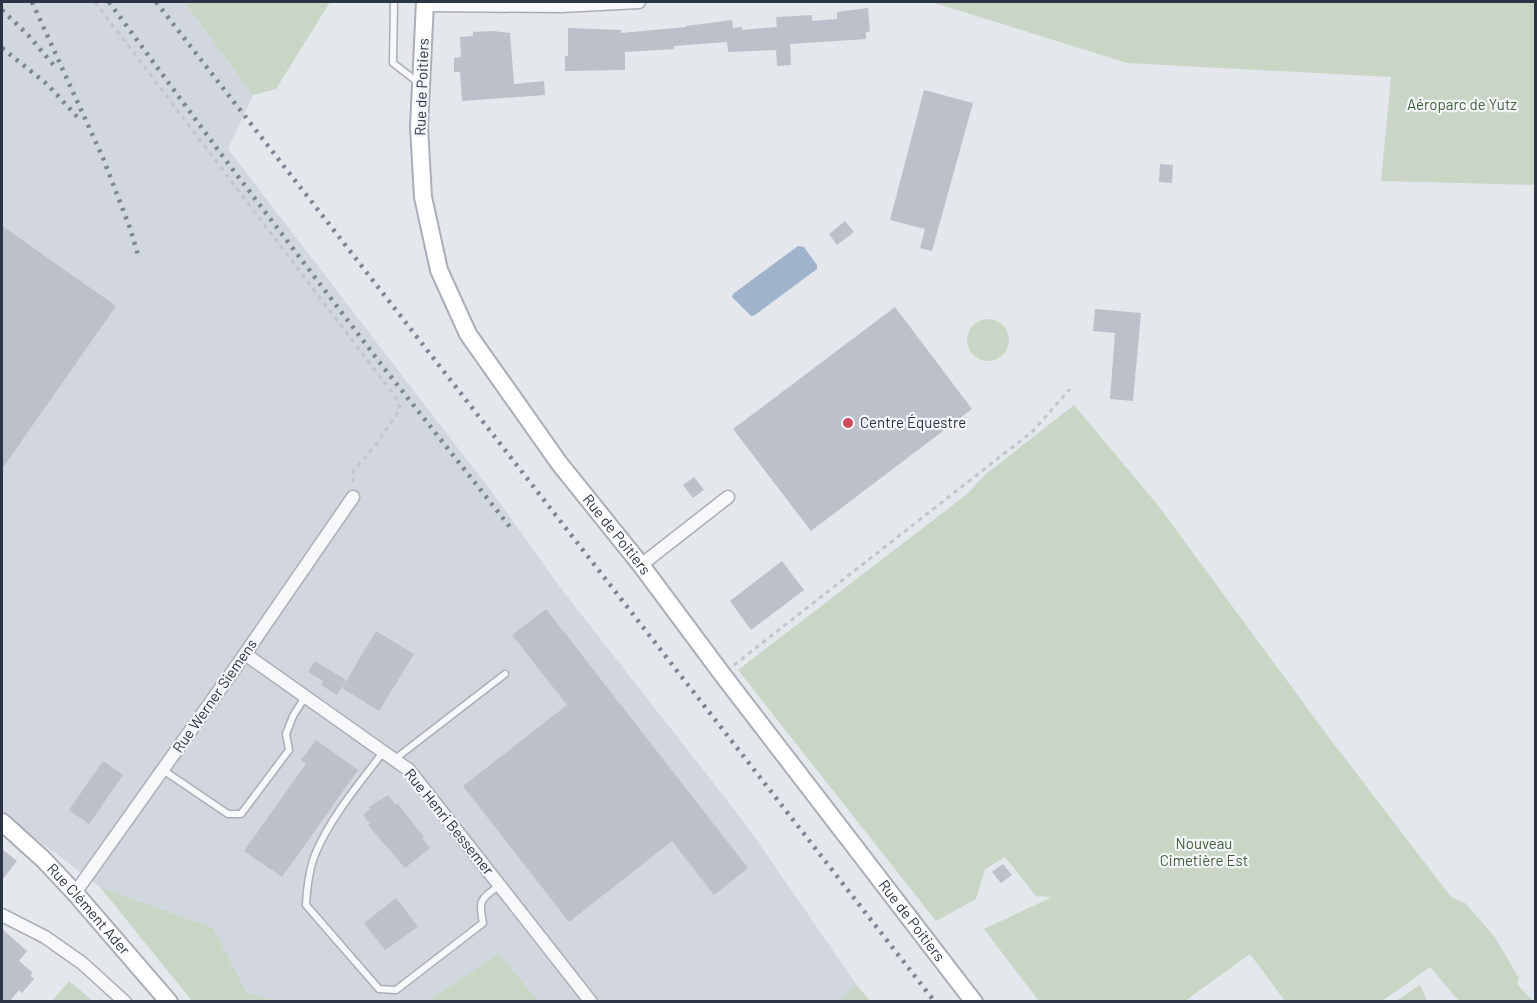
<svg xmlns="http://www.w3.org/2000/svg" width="1537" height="1003" viewBox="0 0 1537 1003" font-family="Barlow,sans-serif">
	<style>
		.built { fill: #d2d6de }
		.green { fill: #c9d6c5 }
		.water { fill: #9fb4cc }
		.building { fill: #bbc0ca }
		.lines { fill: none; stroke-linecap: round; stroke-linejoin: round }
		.lane-casing { stroke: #a9aeb7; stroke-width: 9 }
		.street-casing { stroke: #a9aeb7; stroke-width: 15 }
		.secondary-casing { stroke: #a9aeb7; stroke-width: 20 }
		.path { stroke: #c2c5cb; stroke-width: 3; stroke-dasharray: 4.5 4.5; stroke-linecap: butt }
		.lane { stroke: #f7f8fa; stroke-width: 6 }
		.street { stroke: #f7f8fa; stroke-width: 12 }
		.secondary { stroke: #fff; stroke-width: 16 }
		.rail { stroke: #7d8696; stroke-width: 4.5; stroke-dasharray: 3 6; stroke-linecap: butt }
		.poi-dot { fill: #d1495b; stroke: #f4f6f9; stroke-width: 2 }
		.labels { text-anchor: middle; stroke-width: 4.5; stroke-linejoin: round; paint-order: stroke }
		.street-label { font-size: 15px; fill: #2b3445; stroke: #f4f6f9 }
		.park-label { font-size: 15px; fill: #3f6138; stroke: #f4f6f9 }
		.poi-label { font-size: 15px; fill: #2b3445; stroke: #f4f6f9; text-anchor: start }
	</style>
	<rect width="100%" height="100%" fill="#e4e7ec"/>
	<path class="built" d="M2 2H184L253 95 228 149 494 495 563 591 747 826 856 984 840 1001H539L498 955 427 1001H276L247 993 213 928 100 887 2 813Z"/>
	<g class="green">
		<path d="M184 2H330L276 89 253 95Z"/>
		<path d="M932 2H1535V185L1381 181 1391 77 1127 63Z"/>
		<circle cx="988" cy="340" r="21"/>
		<path d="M1074 405 1157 504 1324 731 1451 897 1465 903 1494 936 1519 978 1517 984 1533 1001H1459L1430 967 1382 1001H1285L1250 954 1185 1001H1039L984 929 1052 897 1036 896 1005 857 985 869 976 899 936 921 738 670 966 495 985 475Z"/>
		<path d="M100 887 213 928 247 993 276 1001H192Z"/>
		<path d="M498 954 539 1001H427Z"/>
		<path d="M69 981 93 1001H52Z"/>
		<path d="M856 984 870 1001H840Z"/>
		<path d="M1420 985 1427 1001H1396Z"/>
	</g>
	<path class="water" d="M798 246 804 247 817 265V269L755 315 751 316 732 297 733 294Z"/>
	<g class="building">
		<path d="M868 8 870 32H866V39L790 44 791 65 777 66 776 50 728 52 727 42 674 46V49L625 52V70L565 71V56H568V28L621 30V33L686 27V26L732 20 733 28 742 27V30L777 27 776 17 812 15V21L837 19V12Z"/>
		<path d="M492 31 510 33 514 84 544 81 545 95 462 101 460 72H454V58L461 57 460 37 473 36V32Z"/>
		<path d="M924 90 973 103 932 251 920 248 925 229 890 220Z"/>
		<path d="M1160 164 1173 165 1172 183 1159 182Z"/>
		<path d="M845 221 854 232 837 245 829 234Z"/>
		<path d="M2 226 116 306 2 469Z"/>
		<path d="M895 307 972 409 811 531 733 429Z"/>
		<path d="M1095 309 1141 313 1133 401 1110 399 1115 333 1093 331Z"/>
		<path d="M694 477 704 490 693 498 683 485Z"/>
		<path d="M782 561 804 590 751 630 730 601Z"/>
		<path d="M546 609 748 868 714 895 672 841 569 922 463 786 567 705 512 635Z"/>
		<path d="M376 631 414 654 379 711 342 688Z"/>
		<path d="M315 661 346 680 337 695 321 685 323 681 308 672Z"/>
		<path d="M316 740 358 770 282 877 244 851 306 764 301 760Z"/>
		<path d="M103 761 123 775 89 824 69 810Z"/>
		<path d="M388 795 396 805 398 804 424 837 422 838 430 848 405 868 368 825 370 824 363 815 370 809 369 807Z"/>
		<path d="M2 849 17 861 2 880Z"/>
		<path d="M1003 864 1012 875 1001 883 992 872Z"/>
		<path d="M396 898 418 927 385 950 364 923Z"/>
		<path d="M2 929 27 951 19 961 32 972 31 976 34 979 22 993 19 990 9 1002H2Z"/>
	</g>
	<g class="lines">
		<g class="lane-casing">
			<g id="lane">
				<path d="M394 2 393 63 420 84"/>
				<path d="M383 752C360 783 333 814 317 850 309 867 307 886 306 905L379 989 396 990 483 923C478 899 481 899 500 885"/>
				<path d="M395 759 505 674"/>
				<path d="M163 770 228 814H241L289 750 286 734 293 716 305 697"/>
			</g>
		</g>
		<g class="street-casing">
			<g id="street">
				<path d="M425 5 561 6 639 2"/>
				<path d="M641 565 728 497"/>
				<path d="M245 654 409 770 591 1002"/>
				<path d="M75 893 245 654 353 497"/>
				<path d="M2 915 45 937 82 963 125 1002"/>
			</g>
		</g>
		<g class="secondary-casing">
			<g id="secondary">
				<path id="s1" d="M425 2 419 127 423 197 439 270 468 334 559 463 641 565 722 674 974 1002"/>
				<path id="s2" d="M2 822 43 859 75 893 169 1002"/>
			</g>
		</g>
		<g class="path">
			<path d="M95 2 397 399 400 409 377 443 353 472V486"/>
			<path d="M734 665 1033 431 1070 389"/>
		</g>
		<use href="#lane" class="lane"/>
		<use href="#street" class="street"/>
		<use href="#secondary" class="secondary"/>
		<g class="rail">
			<path d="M32 2 103 158 130 228 138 255"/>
			<path d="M109 2 224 158 384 368 510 527"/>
			<path d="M156 2 935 1002"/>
			<path d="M2 10 28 35 57 69"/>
			<path d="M2 48 48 85 81 121"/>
		</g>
	</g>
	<circle class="poi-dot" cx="848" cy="423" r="6"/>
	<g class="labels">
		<g class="street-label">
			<text transform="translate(422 87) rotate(-88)" y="5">Rue de Poitiers</text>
			<text dy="5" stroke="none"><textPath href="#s1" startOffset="590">Rue de Poitiers</textPath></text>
			<text transform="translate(215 696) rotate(-55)" y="5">Rue Werner Siemens</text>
			<text transform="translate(449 822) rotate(51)" y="5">Rue Henri Bessemer</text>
			<text dy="5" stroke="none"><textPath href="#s2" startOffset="123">Rue Clément Ader</textPath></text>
			<text dy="5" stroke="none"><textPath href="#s1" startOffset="1076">Rue de Poitiers</textPath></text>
		</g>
		<g class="park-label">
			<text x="1462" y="110">Aéroparc de Yutz</text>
			<text x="1204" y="849">Nouveau<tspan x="1204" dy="17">Cimetière Est</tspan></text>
		</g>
		<g class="poi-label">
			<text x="860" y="428">Centre Équestre</text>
		</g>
	</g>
	<rect width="1537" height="1003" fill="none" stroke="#2b3445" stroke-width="6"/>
</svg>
